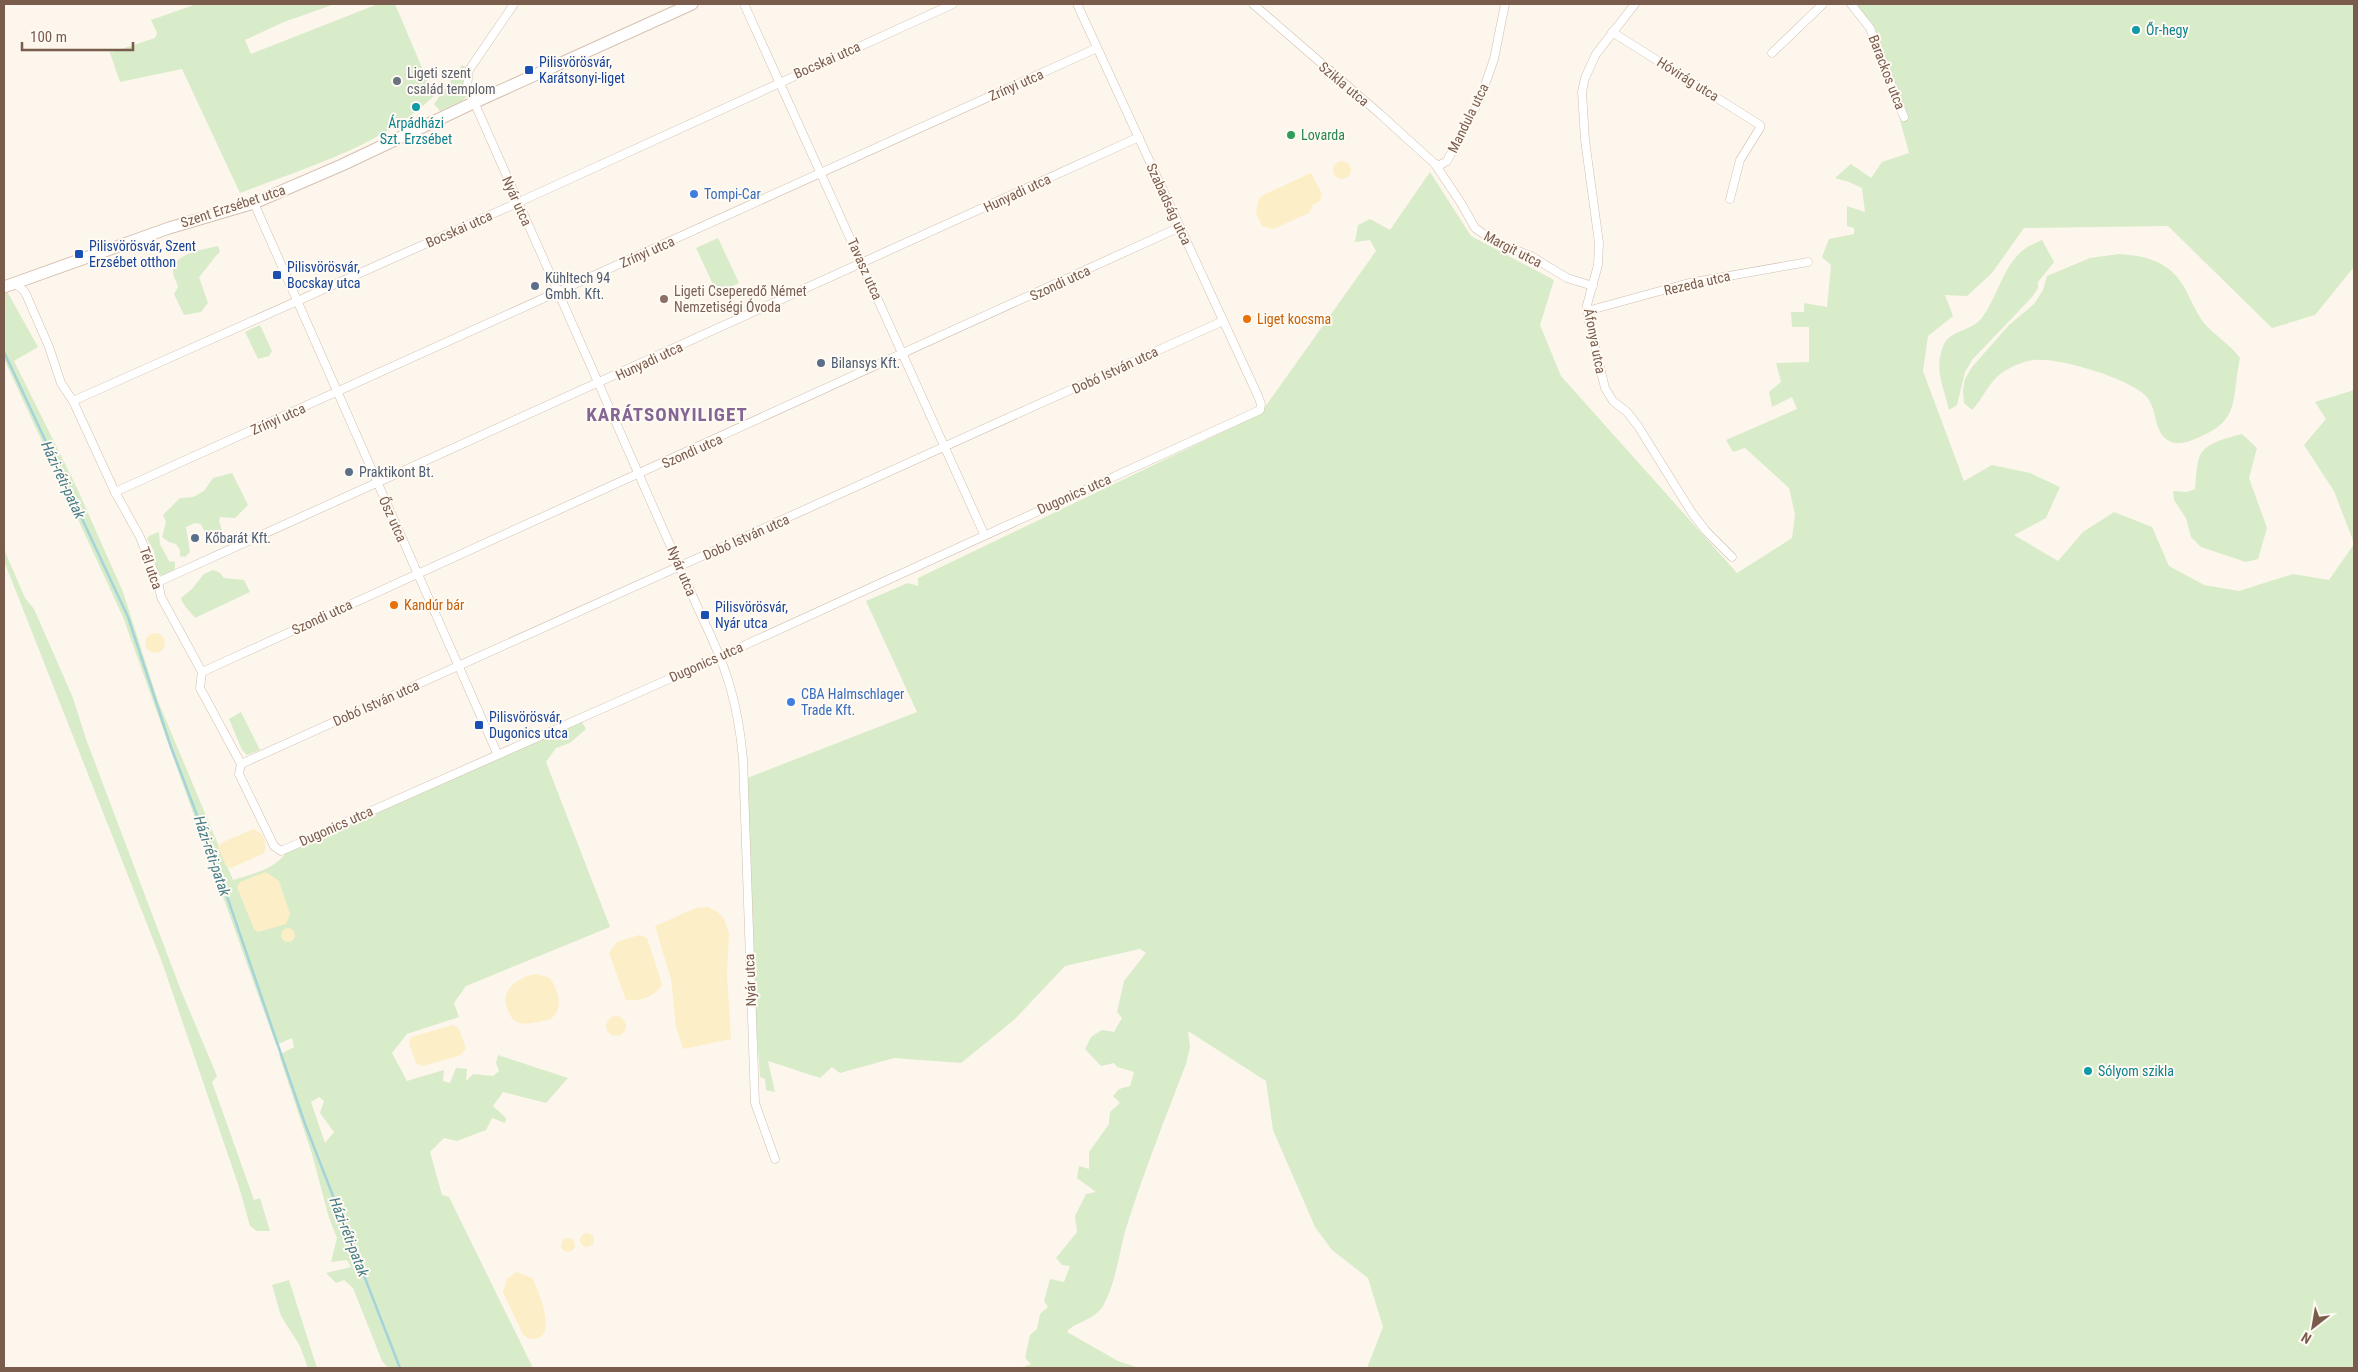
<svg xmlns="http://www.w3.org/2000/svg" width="2358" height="1372" viewBox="0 0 2358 1372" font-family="'Roboto Condensed',sans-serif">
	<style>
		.green { fill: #d8ecc9; fill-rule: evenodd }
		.sand { fill: #fcefc7 }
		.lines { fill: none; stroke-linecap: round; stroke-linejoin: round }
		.stream { stroke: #a5d3da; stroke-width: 2.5 }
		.street-casing { stroke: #d1beb0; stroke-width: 9 }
		.secondary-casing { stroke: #d6c0b0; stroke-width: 13 }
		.street { stroke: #fff; stroke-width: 8 }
		.secondary { stroke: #fff; stroke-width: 11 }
		.culture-dot { fill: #0f9aa8; stroke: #fffaf3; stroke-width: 2 }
		.transit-dot { fill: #1a4fb4; stroke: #fffaf3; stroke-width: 2 }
		.worship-dot { fill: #6b7280; stroke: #fffaf3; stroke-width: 2 }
		.leisure-dot { fill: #2e9e5b; stroke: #fffaf3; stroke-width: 2 }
		.shop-dot { fill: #3f7fe0; stroke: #fffaf3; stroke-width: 2 }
		.service-dot { fill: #5c6f8a; stroke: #fffaf3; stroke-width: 2 }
		.education-dot { fill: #8d6e63; stroke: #fffaf3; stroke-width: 2 }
		.food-dot { fill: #e8710a; stroke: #fffaf3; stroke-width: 2 }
		.labels { text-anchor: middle; stroke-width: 4; stroke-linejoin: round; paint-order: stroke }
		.culture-label { font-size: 14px; fill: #0d838f; stroke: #fffaf3; text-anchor: start }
		.street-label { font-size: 14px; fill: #7a5c4d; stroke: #fffaf3 }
		.transit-label { font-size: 14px; fill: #164399; stroke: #fffaf3; text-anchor: start }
		.worship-label { font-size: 14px; fill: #5b616d; stroke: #fffaf3; text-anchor: start }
		.leisure-label { font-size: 14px; fill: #27864d; stroke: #fffaf3; text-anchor: start }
		.shop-label { font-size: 14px; fill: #366cbe; stroke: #fffaf3; text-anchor: start }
		.service-label { font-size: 14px; fill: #4e5e75; stroke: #fffaf3; text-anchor: start }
		.education-label { font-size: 14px; fill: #785e54; stroke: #fffaf3; text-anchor: start }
		.food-label { font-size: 14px; fill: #c56008; stroke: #fffaf3; text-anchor: start }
		.water-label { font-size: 15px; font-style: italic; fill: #437c86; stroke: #fffaf3 }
		.district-label { font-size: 19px; font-weight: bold; letter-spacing: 1px; fill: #846695; stroke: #fffaf3 }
	</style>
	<rect width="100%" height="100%" fill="#fdf6ec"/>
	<g class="green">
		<path d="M197 4H335L284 22 245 40 251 54 378 4H395L434 96C382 146 307 167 240 193L182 69 120 82 109 50 112 52 155 38 157 33 151 20Z"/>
		<path d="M1853 4H2354V267L2315 315 2272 328 2168 226 2024 228 1992 273 1967 296 1945 295 1953 316 1928 336 1923 371 1964 481 1992 465 2030 473 2060 487 2046 518 2014 535 2058 561 2083 532 2114 512 2152 527 2169 566 2204 585 2239 591 2293 574 2329 580 2354 544V1368H1367L1383 1327 1368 1278 1332 1250 1315 1227 1273 1130 1266 1081 1188 1031 1190 1047 1186 1064C1166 1116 1145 1169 1128 1222 1119 1249 1117 1281 1103 1306 1095 1320 1072 1323 1067 1332L1118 1361 1139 1368H1021L1031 1364 1025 1358 1030 1335 1037 1329 1040 1314 1048 1307 1044 1301 1050 1279 1064 1282 1070 1266 1062 1265 1056 1258 1077 1232 1075 1216 1086 1194 1096 1192 1077 1178 1079 1166 1089 1169V1152L1109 1124 1110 1112 1120 1103 1113 1096 1119 1089 1130 1086 1134 1072 1117 1067 1114 1063 1101 1066 1085 1049 1091 1037 1102 1030 1114 1032 1122 1018 1117 1012 1124 981 1146 953 1140 949 1065 966 1014 1020 961 1063 894 1058 840 1073 832 1067 820 1078 768 1061 775 1092 766 1090 765 1079 760 1077 755 1008 747 778 917 712 866 601 908 583 918 586V578L1260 414 1376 251 1370 240 1355 242 1358 225 1370 219 1390 230 1430 172 1471 236 1554 280 1540 325 1561 376 1737 573 1792 538 1795 514 1789 488 1745 448 1733 452 1726 440 1797 409 1792 397 1772 407 1769 392 1781 382 1776 363 1809 362V327H1792L1791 312H1804V303L1827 307 1831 265 1822 257 1829 239 1854 234V228L1847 226V206L1865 212 1862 188 1849 182 1835 178 1851 164 1871 178 1882 162 1909 153 1875 28Z"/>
		<path d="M462 65 467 68 463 77 467 96 462 101 440 111 434 104Z"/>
		<path d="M718 238 739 283 717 293 696 248Z"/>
		<path d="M2042 240 2054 262 2038 282V288L2033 296 1972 360 1965 372 1957 405 1949 410C1944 387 1933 369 1944 344 1951 330 1971 331 1981 319 1997 299 2002 268 2022 251 2027 246 2036 243 2042 240Z"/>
		<path d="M218 246 220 252C211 260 207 269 199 277L208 303 201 312 184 315 174 294 178 287C177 282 173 276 173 272 171 254 205 249 218 246Z"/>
		<path d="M2119 254C2146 256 2168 261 2183 285 2190 297 2195 311 2204 323 2215 336 2230 344 2240 358 2231 400 2242 421 2195 439 2186 443 2175 446 2166 439 2153 428 2157 406 2145 395 2127 378 2059 357 2034 360 2023 361 2013 366 2003 372 1989 381 1983 399 1972 410L1964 403 1963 390 1965 379 1972 367 2009 325 2034 304 2043 290 2047 276 2090 258Z"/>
		<path d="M4 286 38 347 14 361 77 488 123 592 158 701 233 880C250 875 278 868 286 852L582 722 586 729 570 743 556 748 546 762 610 927 466 986 454 1003 459 1017 407 1034 392 1053 407 1081 444 1070 443 1081 450 1083 456 1068 467 1069 466 1081 473 1074 493 1076 499 1071 496 1063 498 1055 568 1078 546 1103 503 1092 493 1106 506 1118 505 1123 492 1118 486 1130 457 1141 444 1138 430 1152 442 1195 449 1197 533 1368H388L382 1361 353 1288 344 1280 336 1283 326 1273 351 1267 347 1260 331 1262 337 1238 329 1218 312 1154 279 1055 294 1047 292 1038 276 1045 123 617 4 359ZM319 1097 324 1101 320 1113 334 1132 325 1143 311 1102Z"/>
		<path d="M260 325 272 351 269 356 258 359 245 332Z"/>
		<path d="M2354 390V543L2334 491 2304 445 2326 419 2315 402Z"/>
		<path d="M2242 434 2257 448 2249 478 2267 528 2258 559 2246 562 2201 547 2191 537 2186 518 2174 500 2173 491 2187 492 2195 489C2196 480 2196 467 2199 458 2204 442 2228 438 2242 434Z"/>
		<path d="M232 473 248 505 235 518 220 517 219 521 223 533 219 539 213 540 205 533 201 524 195 523 186 527 190 552 185 557 180 556V550L176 544 169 542 162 537 166 522 163 515 180 498 193 497 204 491 213 478Z"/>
		<path d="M159 532 160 544 169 561 175 562V569L162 576 157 571 154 551 147 539 149 536Z"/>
		<path d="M4 549 25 598 34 609 73 698 86 739 180 988 217 1076 212 1082 254 1200 260 1198 270 1231H257L250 1226 240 1190 162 962 4 561Z"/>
		<path d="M213 570 219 572 224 578 244 580 250 592 195 618C191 612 183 606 181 598L192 589 204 574Z"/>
		<path d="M241 712 260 750 247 755 242 750 229 719Z"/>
		<path d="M289 1280 317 1368H308L300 1346 281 1316 272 1285Z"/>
	</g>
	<g class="sand">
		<circle cx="1342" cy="170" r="9"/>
		<path d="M1311 173 1322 194 1320 201 1313 205 1309 213 1273 229 1262 226 1256 213 1258 200 1263 195Z"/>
		<circle cx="155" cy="643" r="10"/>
		<path d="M254 829C264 834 268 842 264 853L231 868 226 866 218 847 223 842Z"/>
		<path d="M266 872 279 881 290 914 286 924 258 932 254 929 237 887 240 882Z"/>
		<path d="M708 907 718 912 724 919 729 933 727 975 731 1039 683 1049 676 1027 671 979 655 926 696 908Z"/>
		<circle cx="288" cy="935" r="7"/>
		<path d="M639 935 647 938 662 984C657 996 639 1002 626 1000L609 953 617 942Z"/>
		<path d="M537 974 550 978C559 992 564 1007 551 1019 542 1021 528 1025 520 1023 515 1022 511 1018 509 1013 498 992 515 977 537 974Z"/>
		<circle cx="616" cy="1026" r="10"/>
		<path d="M453 1025 459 1029 466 1048 461 1055 423 1066 416 1063 409 1043 411 1037Z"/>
		<circle cx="587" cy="1240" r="7"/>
		<circle cx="568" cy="1245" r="7"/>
		<path d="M516 1272 532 1278C538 1290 556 1332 538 1338 532 1340 528 1339 523 1335L503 1292 507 1279Z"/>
	</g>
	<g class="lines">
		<path class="stream" d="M4 352 128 617 171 747 219 873 305 1124 400 1368"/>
		<g class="street-casing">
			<g id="street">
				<path d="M514 4 469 70 467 86 701 615C726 666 738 702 743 759L755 1103 775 1159"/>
				<path d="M744 4 984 534"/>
				<path d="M1253 4 1380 114 1435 164 1461 203 1475 228 1497 243 1531 256 1567 278 1593 286"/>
				<path d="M1635 4 1596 54 1585 78 1582 92 1585 140 1599 243 1598 265 1587 305 1589 322 1605 388 1613 401 1627 412 1638 426 1692 513 1706 531 1732 557"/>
				<path d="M1851 4 1870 28 1904 117"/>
				<path d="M1612 32 1760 125V128L1740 160 1730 199"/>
				<path d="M1772 53 1823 4"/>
				<path d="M1435 164 1440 165 1447 161 1480 99 1494 59 1505 4"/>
				<path d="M254 203 497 753"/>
				<path d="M15 283 25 292 49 347 61 383 73 401 115 492 140 537 158 582 161 597 202 672 200 688 241 764 239 774 274 846 281 851 721 656 1260 410 1261 404 1258 396 1077 4"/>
				<path d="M1587 311 1689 283 1808 262"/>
				<path d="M73 401 517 203 953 4"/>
				<path d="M115 492 1097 48"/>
				<path d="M158 582 1139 137"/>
				<path d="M202 672 1180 227"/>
				<path d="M241 764 1223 321"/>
			</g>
		</g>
		<g class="secondary-casing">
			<path id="secondary" d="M4 287 169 228 254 203 342 165 473 103 692 4"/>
		</g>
		<use href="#street" class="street"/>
		<use href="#secondary" class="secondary"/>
	</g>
	<g class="culture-dot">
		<circle cx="2136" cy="30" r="5"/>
		<circle cx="416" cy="107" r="5"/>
		<circle cx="2088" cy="1071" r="5"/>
	</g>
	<g class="transit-dot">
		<rect x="524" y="65" width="10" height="10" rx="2.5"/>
		<rect x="74" y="249" width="10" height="10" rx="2.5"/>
		<rect x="272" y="270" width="10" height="10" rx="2.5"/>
		<rect x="700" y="610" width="10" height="10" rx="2.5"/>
		<rect x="474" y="720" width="10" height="10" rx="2.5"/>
	</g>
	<circle class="worship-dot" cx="397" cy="81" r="5"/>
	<circle class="leisure-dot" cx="1291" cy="135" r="5"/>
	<g class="shop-dot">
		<circle cx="694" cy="194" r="5"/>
		<circle cx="791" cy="702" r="5"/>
	</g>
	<g class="service-dot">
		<circle cx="535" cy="286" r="5"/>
		<circle cx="821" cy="363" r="5"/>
		<circle cx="349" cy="472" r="5"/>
		<circle cx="195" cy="538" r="5"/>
	</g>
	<circle class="education-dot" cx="664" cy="299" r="5"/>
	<g class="food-dot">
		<circle cx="1247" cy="319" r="5"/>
		<circle cx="394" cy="605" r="5"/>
	</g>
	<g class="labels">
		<g class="culture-label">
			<text x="2146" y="35">Őr-hegy</text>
			<text x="416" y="128" text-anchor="middle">Árpádházi<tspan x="416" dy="16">Szt. Erzsébet</tspan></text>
			<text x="2098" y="1076">Sólyom szikla</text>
		</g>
		<g class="street-label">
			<text transform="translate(827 60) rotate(-24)" y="5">Bocskai utca</text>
			<text transform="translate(1887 72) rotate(69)" y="5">Barackos utca</text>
			<text transform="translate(1688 79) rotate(32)" y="5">Hóvirág utca</text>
			<text transform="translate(1344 84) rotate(40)" y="5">Szikla utca</text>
			<text transform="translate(1016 85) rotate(-24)" y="5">Zrínyi utca</text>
			<text transform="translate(1468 118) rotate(-64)" y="5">Mandula utca</text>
			<text transform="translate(1017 193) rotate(-25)" y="5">Hunyadi utca</text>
			<text transform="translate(517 201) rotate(66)" y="5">Nyár utca</text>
			<text transform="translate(1169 204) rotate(65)" y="5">Szabadság utca</text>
			<text transform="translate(233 206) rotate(-18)" y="5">Szent Erzsébet utca</text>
			<text transform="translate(459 229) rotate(-24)" y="5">Bocskai utca</text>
			<text transform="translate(1513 249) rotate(27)" y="5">Margit utca</text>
			<text transform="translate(647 252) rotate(-24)" y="5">Zrínyi utca</text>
			<text transform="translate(865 269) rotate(66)" y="5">Tavasz utca</text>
			<text transform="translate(1060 283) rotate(-25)" y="5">Szondi utca</text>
			<text transform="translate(1697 283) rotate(-13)" y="5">Rezeda utca</text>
			<text transform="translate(1595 341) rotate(79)" y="5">Áfonya utca</text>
			<text transform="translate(649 361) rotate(-25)" y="5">Hunyadi utca</text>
			<text transform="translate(1115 370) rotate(-25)" y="5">Dobó István utca</text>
			<text transform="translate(278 419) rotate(-24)" y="5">Zrínyi utca</text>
			<text transform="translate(692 451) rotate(-24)" y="5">Szondi utca</text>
			<text transform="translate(1074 494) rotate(-24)" y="5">Dugonics utca</text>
			<text transform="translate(393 519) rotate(66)" y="5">Ősz utca</text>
			<text transform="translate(746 537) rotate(-24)" y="5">Dobó István utca</text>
			<text transform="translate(151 568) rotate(71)" y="5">Tél utca</text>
			<text transform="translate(682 571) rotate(67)" y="5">Nyár utca</text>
			<text transform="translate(322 617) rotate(-25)" y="5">Szondi utca</text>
			<text transform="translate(706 662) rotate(-24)" y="5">Dugonics utca</text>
			<text transform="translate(376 703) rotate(-24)" y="5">Dobó István utca</text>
			<text transform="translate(336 826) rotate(-24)" y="5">Dugonics utca</text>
			<text transform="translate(750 980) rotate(-92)" y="5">Nyár utca</text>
		</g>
		<g class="transit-label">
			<text x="539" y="67">Pilisvörösvár,<tspan x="539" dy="16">Karátsonyi-liget</tspan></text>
			<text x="89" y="251">Pilisvörösvár, Szent<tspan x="89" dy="16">Erzsébet otthon</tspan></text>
			<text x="287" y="272">Pilisvörösvár,<tspan x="287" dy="16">Bocskay utca</tspan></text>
			<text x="715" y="612">Pilisvörösvár,<tspan x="715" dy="16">Nyár utca</tspan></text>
			<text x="489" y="722">Pilisvörösvár,<tspan x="489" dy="16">Dugonics utca</tspan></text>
		</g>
		<g class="worship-label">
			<text x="407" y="78">Ligeti szent<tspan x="407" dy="16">család templom</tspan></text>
		</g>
		<g class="leisure-label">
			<text x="1301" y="140">Lovarda</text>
		</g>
		<g class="shop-label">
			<text x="704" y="199">Tompi-Car</text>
			<text x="801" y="699">CBA Halmschlager<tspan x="801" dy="16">Trade Kft.</tspan></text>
		</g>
		<g class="service-label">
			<text x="545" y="283">Kühltech 94<tspan x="545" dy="16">Gmbh. Kft.</tspan></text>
			<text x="831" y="368">Bilansys Kft.</text>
			<text x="359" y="477">Praktikont Bt.</text>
			<text x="205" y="543">Kőbarát Kft.</text>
		</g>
		<g class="education-label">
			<text x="674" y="296">Ligeti Cseperedő Német<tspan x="674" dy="16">Nemzetiségi Óvoda</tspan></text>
		</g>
		<g class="food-label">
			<text x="1257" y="324">Liget kocsma</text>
			<text x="404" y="610">Kandúr bár</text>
		</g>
		<g class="water-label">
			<text transform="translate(63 480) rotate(65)" y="5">Házi-réti-patak</text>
			<text transform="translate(212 856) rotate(71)" y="5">Házi-réti-patak</text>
			<text transform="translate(349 1237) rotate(69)" y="5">Házi-réti-patak</text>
		</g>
		<g class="district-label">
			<text x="667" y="421">KARÁTSONYILIGET</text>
		</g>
	</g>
	<rect width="2358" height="1372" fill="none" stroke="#7a5c4d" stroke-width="10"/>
	<g transform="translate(2313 1327) rotate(211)" stroke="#fffaf3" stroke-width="4" paint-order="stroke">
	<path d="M0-4L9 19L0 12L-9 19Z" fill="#7a5c4d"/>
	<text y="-8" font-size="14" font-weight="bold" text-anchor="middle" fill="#7a5c4d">N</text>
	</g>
	<path d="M22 42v8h111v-8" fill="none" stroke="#7a5c4d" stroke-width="2.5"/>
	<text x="30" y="42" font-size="15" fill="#7a5c4d" stroke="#fffaf3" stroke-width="4" paint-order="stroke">100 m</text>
</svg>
